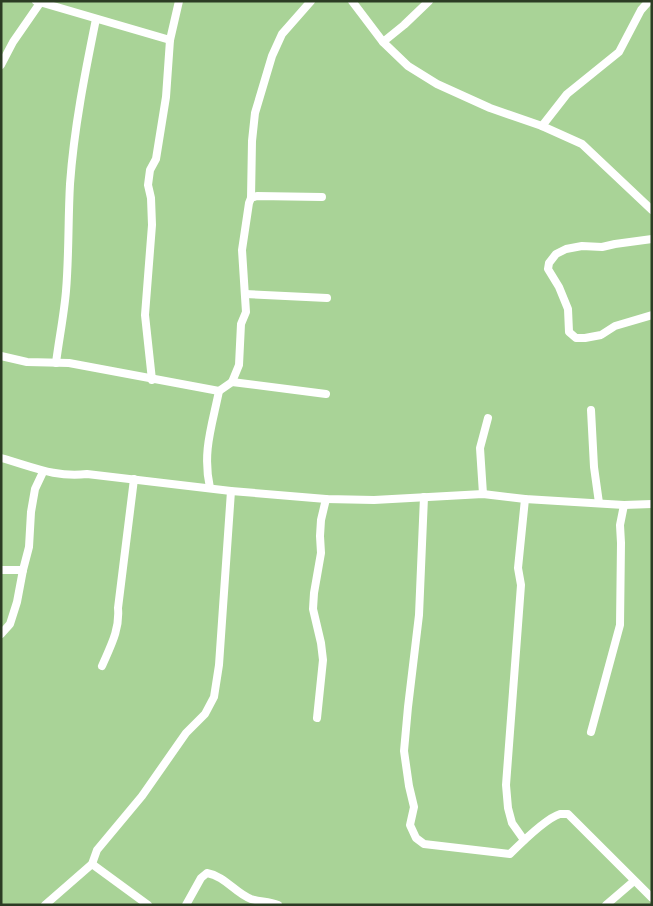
<svg xmlns="http://www.w3.org/2000/svg" width="653" height="906" viewBox="0 0 653 906" font-family="'Playfair Display',serif">
	<style>
		.lines { fill: none; stroke-linecap: round; stroke-linejoin: round }
		.street { stroke: #fff; stroke-width: 8 }
	</style>
	<rect width="100%" height="100%" fill="#a9d397"/>
	<g class="lines">
		<g class="street">
			<path d="M36 1 170 40"/>
			<path d="M352 1 383 42 408 66 437 84 490 108 542 126 582 144 652 210"/>
			<path d="M383 42 404 25 429 1"/>
			<path d="M1 65 13 42 40 3"/>
			<path d="M542 126 567 94 619 52 641 10 649 1"/>
			<path d="M251 198 252 141 255 113 272 56 282 34 311 1"/>
			<path d="M652 239 615 244 602 247 582 246 566 249 556 254 549 263 548 269 559 287 568 309 569 332 576 338H585L601 335 615 326 652 315"/>
			<path d="M245 294 327 298"/>
			<path d="M1 356 27 362 69 363 219 391"/>
			<path d="M56 363C59 339 64 315 66 291 69 256 68 220 70 184 74 128 85 73 96 19"/>
			<path d="M152 380 145 315 152 225 151 198 148 185 150 170 156 159 166 97 170 40 179 1"/>
			<path d="M232 382 326 394"/>
			<path d="M591 410 594 467 599 503"/>
			<path d="M1 458C31 466 55 478 87 474L231 491 326 499 374 500 483 494 525 499 624 505 652 504"/>
			<path d="M210 488C202 452 212 426 219 391L232 382 239 365 241 324 246 312 242 250 249 203 251 198 257 196 322 197"/>
			<path d="M483 494 480 448 488 418"/>
			<path d="M424 497 419 615 408 707 404 751 409 786 414 807 410 825 416 838 424 844 510 854C520 844 547 818 560 814 563 814 566 814 568 814L652 898"/>
			<path d="M1 570H23"/>
			<path d="M1 634 10 624 17 602 23 570 29 547 31 512 35 489 43 472"/>
			<path d="M102 666C110 647 120 630 118 608L134 479"/>
			<path d="M317 718 323 660 321 643 313 609 314 593 321 553 320 536 321 520 326 499"/>
			<path d="M591 732 620 625 621 543 620 525 624 505"/>
			<path d="M524 840 512 823 508 808 506 785 521 585 518 568 525 499"/>
			<path d="M92 864 148 905"/>
			<path d="M45 905 92 864 97 850 142 796 186 733 205 714 214 697 219 665 231 491"/>
			<path d="M186 905 201 878 207 873C225 876 235 893 251 899 260 902 269 901 278 905"/>
			<path d="M606 905 634 881"/>
		</g>
	</g>
	<rect width="653" height="906" fill="none" stroke="#2c3c24" stroke-width="5"/>
</svg>
